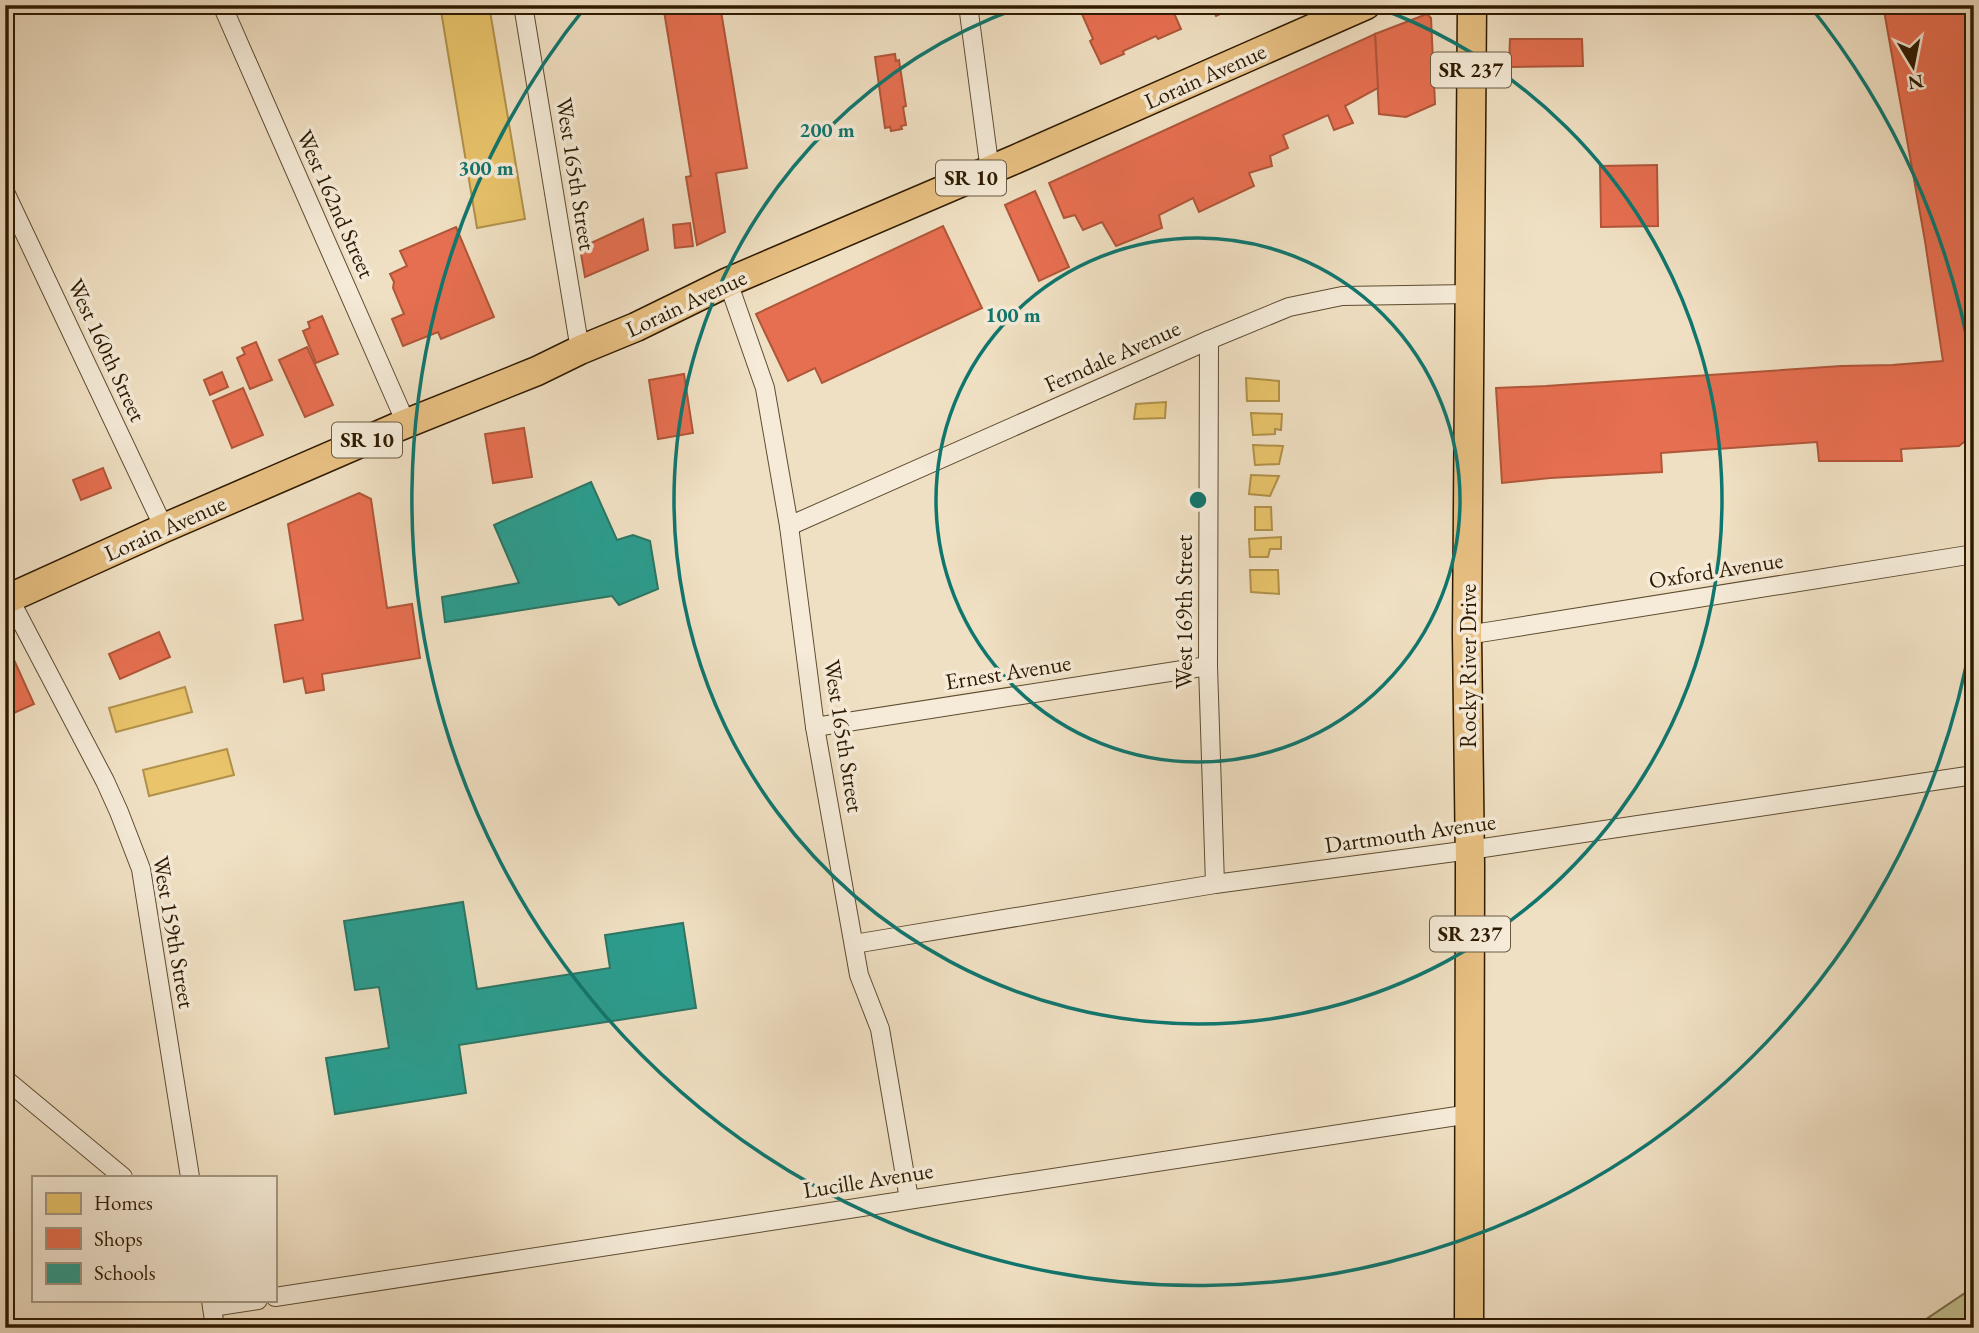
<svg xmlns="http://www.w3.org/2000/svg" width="1979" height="1333" viewBox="0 0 1979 1333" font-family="'EB Garamond',serif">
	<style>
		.green { fill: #c1c08f; stroke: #786d48; stroke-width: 2 }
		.homes { fill: #e9c46a; stroke: #b1914a; stroke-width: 2 }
		.shops { fill: #e76f51; stroke: #b05639; stroke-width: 2 }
		.schools { fill: #2a9d8f; stroke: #2b7664; stroke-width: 2 }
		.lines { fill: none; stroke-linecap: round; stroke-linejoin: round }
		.minor-casing { stroke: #5e4c31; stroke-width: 20 }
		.primary-casing { stroke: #2e1a00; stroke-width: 31 }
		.minor { stroke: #f5ebd8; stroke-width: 18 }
		.primary { stroke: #e8c082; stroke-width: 28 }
		.ring { fill: none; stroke: #0f766e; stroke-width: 3.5 }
		.labels { text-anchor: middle; stroke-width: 7; stroke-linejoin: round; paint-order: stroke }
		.shield { fill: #f5ebd8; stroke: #6a5941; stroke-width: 2 }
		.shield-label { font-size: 21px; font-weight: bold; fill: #2e1a00 }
		.street-label { font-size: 23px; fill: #2e1a00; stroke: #f5ebd8 }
		.centre { fill: #0f766e; stroke: #f5ebd8; stroke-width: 3.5 }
		.ring-label { font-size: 21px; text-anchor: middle; font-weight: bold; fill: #0f766e; stroke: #f5ebd8; stroke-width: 7; stroke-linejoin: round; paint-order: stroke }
	</style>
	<rect width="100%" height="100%" fill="#f0e0c3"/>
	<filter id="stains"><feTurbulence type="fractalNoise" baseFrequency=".00286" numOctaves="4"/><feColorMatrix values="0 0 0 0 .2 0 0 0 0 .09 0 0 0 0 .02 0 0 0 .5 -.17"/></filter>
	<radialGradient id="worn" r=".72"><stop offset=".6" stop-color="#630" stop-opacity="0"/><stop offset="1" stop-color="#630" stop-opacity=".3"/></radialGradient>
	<path class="green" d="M1974 1287V1328H1913Z"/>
	<g class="homes">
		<path d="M440 5H489L525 219 477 228Z"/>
		<path d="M1246 378 1279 381V401H1247Z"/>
		<path d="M1166 402 1165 418 1134 419 1136 404Z"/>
		<path d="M1251 413 1282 414 1281 430 1275 429V434L1253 435Z"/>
		<path d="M1253 445 1283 446 1279 464 1255 465Z"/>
		<path d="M1251 475 1279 476 1270 496 1249 494Z"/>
		<path d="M1255 507H1271L1272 530H1255Z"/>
		<path d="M1281 537V549H1270L1268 557H1250L1249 539Z"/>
		<path d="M1250 570H1278L1279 594 1251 592Z"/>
		<path d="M185 687 192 712 116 732 109 708Z"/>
		<path d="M227 749 234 775 149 796 143 770Z"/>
	</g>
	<g class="shops">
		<path d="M663 5H720L747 168 716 173 725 232 697 245 686 177 691 176Z"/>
		<path d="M1078 5H1165L1167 8 1171 6 1181 29 1158 39 1156 36 1123 51 1124 54 1101 64 1090 41 1093 39Z"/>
		<path d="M1211 5H1239L1216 16Z"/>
		<path d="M1883 5H1974V434L1959 446 1901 449 1902 461H1819L1817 442 1661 453 1662 472 1550 478 1502 483 1496 388 1546 386 1841 366 1892 365 1943 361 1925 241Z"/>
		<path d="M1427 14 1431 18 1435 104 1406 117 1379 114 1375 34Z"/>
		<path d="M1375 34 1378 88 1345 106 1353 123 1334 130 1328 115 1283 135 1288 148 1270 156 1272 166 1249 173 1254 186 1199 212 1193 198 1159 215 1162 228 1116 246 1102 222 1083 230 1075 215 1064 218 1049 183Z"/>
		<path d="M1510 39H1582L1583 66 1509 67Z"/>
		<path d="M895 54 896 61 899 60 906 106 903 107 906 125 901 126 902 129 891 131 890 127 885 128 875 57Z"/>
		<path d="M1657 165 1658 226 1601 227 1600 166Z"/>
		<path d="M1035 191 1069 267 1039 281 1005 205Z"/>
		<path d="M643 219 648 250 585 277 580 248Z"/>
		<path d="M690 223 693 246 675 248 673 225Z"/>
		<path d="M943 226 982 308 822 383 815 368 788 381 756 314Z"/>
		<path d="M456 227 494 317 441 339 438 332 403 346 392 319 404 314 393 288 394 282 390 274 407 266 400 251Z"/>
		<path d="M322 316 338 354 316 363 303 331 310 328 308 322Z"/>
		<path d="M256 342 272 380 250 389 237 358 245 354 242 348Z"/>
		<path d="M307 347 333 405 305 417 279 360Z"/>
		<path d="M222 372 228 387 210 395 204 380Z"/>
		<path d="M684 374 693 433 658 439 649 380Z"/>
		<path d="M243 388 263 435 232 448 213 401Z"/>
		<path d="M524 428 532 477 493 483 485 434Z"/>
		<path d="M103 468 111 488 81 500 73 480Z"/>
		<path d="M359 493 371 499 387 608 412 604 420 658 322 674 324 690 306 693 303 678 284 682 275 625 303 620 288 524Z"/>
		<path d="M159 632 170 657 120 679 109 654Z"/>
		<path d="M9 649 34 704 5 717V650Z"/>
	</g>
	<g class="schools">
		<path d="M591 482 617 540 633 535 650 541 658 589 619 605 612 596 445 622 442 597 519 583 494 525Z"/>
		<path d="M463 902 477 989 610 968 605 935 683 923 696 1008 459 1045 466 1093 335 1114 326 1058 389 1048 379 987 355 990 344 921Z"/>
	</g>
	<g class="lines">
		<g class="minor-casing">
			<g id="minor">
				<path d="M222 5 406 423"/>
				<path d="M523 5 580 350"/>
				<path d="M968 5 990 171"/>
				<path d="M5 192 164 528"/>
				<path d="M728 282 765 388 789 526 815 727 859 975 880 1029 909 1199"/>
				<path d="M1209 340 1208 666 1215 884"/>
				<path d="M789 526 1209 340 1289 307 1342 296 1470 294"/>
				<path d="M9 598 105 781 119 812 141 869 190 1177"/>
				<path d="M1467 635 1974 554"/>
				<path d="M815 727 1208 666"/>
				<path d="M854 944 1215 884 1470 850 1974 775"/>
				<path d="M5 1079 123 1177"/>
				<path d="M275 1297 1470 1114"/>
				<path d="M211 1300 215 1328"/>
				<path d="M212 1307 258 1300"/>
			</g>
		</g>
		<g class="primary-casing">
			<g id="primary">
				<path d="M5 600 164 528 395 428 537 371 580 350 636 327 728 282 1016 159 1366 5"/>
				<path d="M1469 1328 1470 865 1467 635 1472 5"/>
			</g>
		</g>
		<use href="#minor" class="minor"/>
		<use href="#primary" class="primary"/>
	</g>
	<g class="ring">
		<circle cx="1198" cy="500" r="262"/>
		<path d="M1373 6A524 524 0 1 1 1023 6"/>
		<path d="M1973 630A786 786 0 1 1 587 5M1809 5A786 786 0 0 1 1973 370"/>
	</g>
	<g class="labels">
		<g class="shield">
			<rect x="1431" y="52.5" width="80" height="35" rx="5"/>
			<rect x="936" y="160.5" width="70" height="35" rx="5"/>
			<rect x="332" y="422.5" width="70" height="35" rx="5"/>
			<rect x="1430" y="916.5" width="80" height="35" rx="5"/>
		</g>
		<g class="shield-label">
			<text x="1471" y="77">SR 237</text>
			<text x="971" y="185">SR 10</text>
			<text x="367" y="447">SR 10</text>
			<text x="1470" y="941">SR 237</text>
		</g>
		<g class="street-label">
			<text transform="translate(1205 76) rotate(-24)" y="8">Lorain Avenue</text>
			<text transform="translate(576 174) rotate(81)" y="8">West 165th Street</text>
			<text transform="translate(336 204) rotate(66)" y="8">West 162nd Street</text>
			<text transform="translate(686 303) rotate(-25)" y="8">Lorain Avenue</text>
			<text transform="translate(107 350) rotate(65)" y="8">West 160th Street</text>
			<text transform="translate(1112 356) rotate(-24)" y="8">Ferndale Avenue</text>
			<text transform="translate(165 528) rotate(-24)" y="8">Lorain Avenue</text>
			<text transform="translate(1716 570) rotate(-9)" y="8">Oxford Avenue</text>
			<text transform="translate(1184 612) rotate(-90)" y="8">West 169th Street</text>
			<text transform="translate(1468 666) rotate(-90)" y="8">Rocky River Drive</text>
			<text transform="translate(1008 672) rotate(-9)" y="8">Ernest Avenue</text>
			<text transform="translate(844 736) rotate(81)" y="8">West 165th Street</text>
			<text transform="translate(1410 833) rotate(-8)" y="8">Dartmouth Avenue</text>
			<text transform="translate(174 932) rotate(80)" y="8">West 159th Street</text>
			<text transform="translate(868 1180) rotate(-9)" y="8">Lucille Avenue</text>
		</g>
	</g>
	<circle cx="1198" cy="500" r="10" class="centre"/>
	<g class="ring-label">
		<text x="827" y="137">200 m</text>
		<text x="486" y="175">300 m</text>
		<text x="1013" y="322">100 m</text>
	</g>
	<rect width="1979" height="1333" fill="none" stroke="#f0e0c3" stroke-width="28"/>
	<rect x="7" y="7" width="1965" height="1319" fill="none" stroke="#2e1a00" stroke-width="3.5"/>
	<rect x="14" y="14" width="1951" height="1305" fill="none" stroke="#2e1a00" stroke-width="2"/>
	<rect x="32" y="1176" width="245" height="126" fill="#f5ebd8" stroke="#a59782" stroke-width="2"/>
	<rect x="46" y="1193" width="35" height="21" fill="#e9c46a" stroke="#a59782" stroke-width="2"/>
	<text x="94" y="1210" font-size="21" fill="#2e1a00">Homes</text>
	<rect x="46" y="1228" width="35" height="21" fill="#e76f51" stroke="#a59782" stroke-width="2"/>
	<text x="94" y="1246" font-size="21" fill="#2e1a00">Shops</text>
	<rect x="46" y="1263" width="35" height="21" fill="#2a9d8f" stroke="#a59782" stroke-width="2"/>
	<text x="94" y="1280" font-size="21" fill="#2e1a00">Schools</text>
	<g transform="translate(1913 66) rotate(170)" stroke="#f5ebd8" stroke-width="5" paint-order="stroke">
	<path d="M0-5L12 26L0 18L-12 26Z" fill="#2e1a00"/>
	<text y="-10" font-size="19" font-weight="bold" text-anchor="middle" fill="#2e1a00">N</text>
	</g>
	<rect width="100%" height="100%" filter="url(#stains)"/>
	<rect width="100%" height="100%" fill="url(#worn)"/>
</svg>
